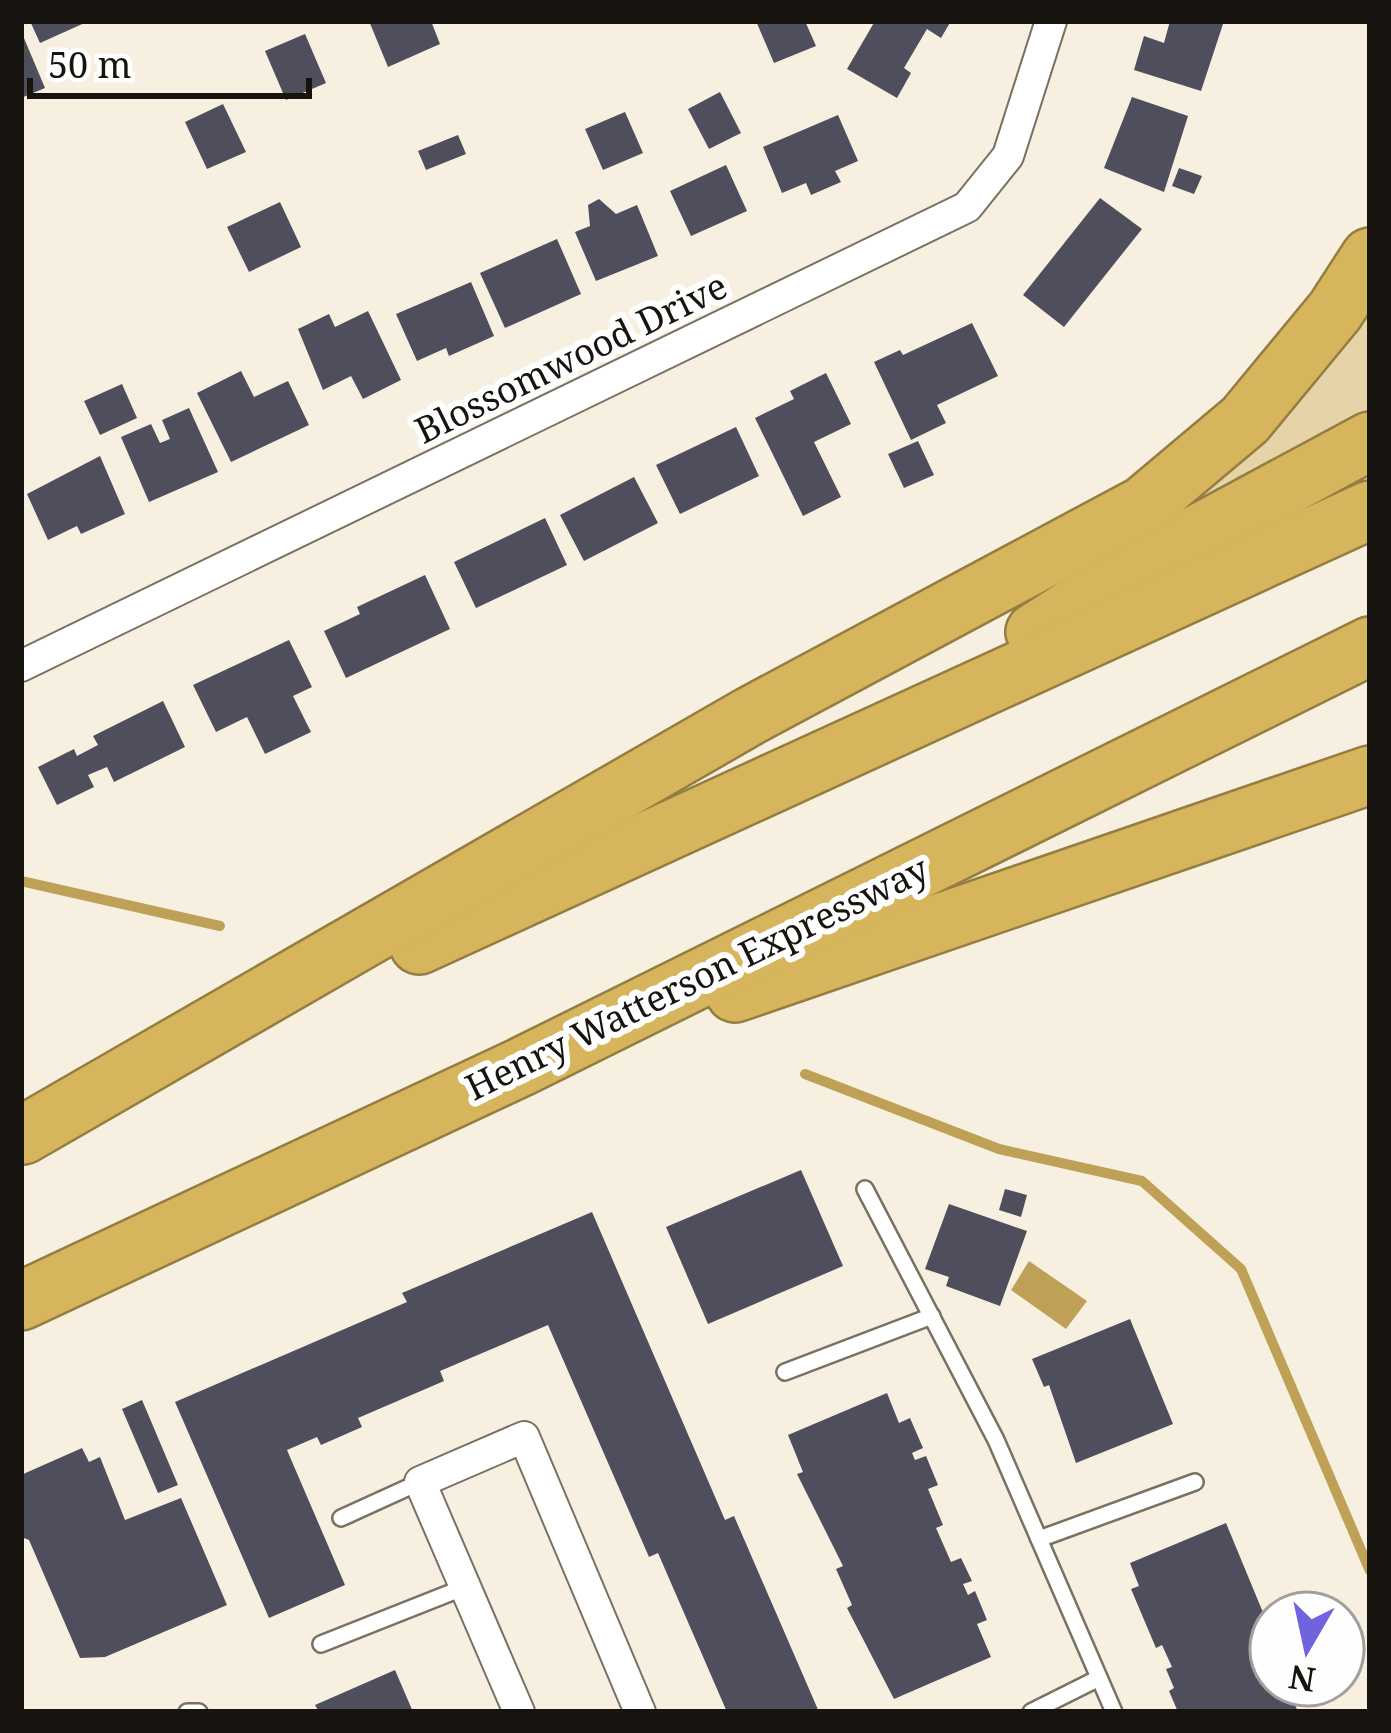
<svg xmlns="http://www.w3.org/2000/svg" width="1391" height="1733" viewBox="0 0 1391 1733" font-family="'Noto Serif',serif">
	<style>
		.green { fill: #e6d4a8 }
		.water { fill: #bea156 }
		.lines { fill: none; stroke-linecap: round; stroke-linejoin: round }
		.stream { stroke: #bea156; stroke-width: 10 }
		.building { fill: #4e4e5c }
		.lane-casing { stroke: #787263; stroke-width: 20 }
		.street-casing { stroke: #787263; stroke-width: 34 }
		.highway-casing { stroke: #947d41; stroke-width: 62 }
		.lane { stroke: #fff; stroke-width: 15 }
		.street { stroke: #fff; stroke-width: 30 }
		.highway { stroke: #d7b55c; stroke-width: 57 }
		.labels { text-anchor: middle; stroke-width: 12; stroke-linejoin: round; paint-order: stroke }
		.street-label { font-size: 36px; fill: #17140f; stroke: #fefefe }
	</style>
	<rect width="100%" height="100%" fill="#f7f0e0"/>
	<path class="green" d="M1370 307V414L1190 512 1187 505 1289 413Z"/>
	<path class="water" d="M1029 1261 1087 1301 1066 1329 1011 1290Z"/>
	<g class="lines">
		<g class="stream">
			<path d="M21 881 220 926"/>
			<path d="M805 1074 999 1149 1142 1181 1241 1269 1370 1571"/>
		</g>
	</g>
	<g class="building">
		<path d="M30 21H89L40 43Z"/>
		<path d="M369 21H431L440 44 388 67Z"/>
		<path d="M756 21H805L816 46 774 63Z"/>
		<path d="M875 21H951L941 38 927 29 904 68 911 73 897 98 847 69Z"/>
		<path d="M1170 21H1224L1201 91 1134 70 1144 36 1164 43Z"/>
		<path d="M21 31 45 88 21 98Z"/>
		<path d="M305 34 326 83 286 100 265 51Z"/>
		<path d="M720 92 741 133 709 149 688 109Z"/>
		<path d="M1132 97 1188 116 1164 192 1104 168Z"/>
		<path d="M223 104 246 152 207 169 185 122Z"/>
		<path d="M625 112 643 153 603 170 585 129Z"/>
		<path d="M838 115 858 161 835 171 841 182 811 195 806 183 782 193 763 147Z"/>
		<path d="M458 135 466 154 426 170 418 151Z"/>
		<path d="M726 165 747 211 691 236 670 191Z"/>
		<path d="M1179 168 1202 176 1194 194 1172 186Z"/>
		<path d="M1100 198 1142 229 1064 327 1023 295Z"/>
		<path d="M599 199 616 214 637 205 658 256 596 281 575 232 590 226 588 205Z"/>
		<path d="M280 202 301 247 249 272 227 227Z"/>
		<path d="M557 239 581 294 505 328 480 273Z"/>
		<path d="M471 282 494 336 449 356 446 348 417 361 396 314Z"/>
		<path d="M368 311 401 380 363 399 351 376 323 390 298 329 329 314 335 327Z"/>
		<path d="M972 323 998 376 937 405 946 423 911 440 874 362 900 350 903 355Z"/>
		<path d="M241 371 254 397 288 381 309 425 231 462 197 393Z"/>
		<path d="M826 373 851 424 814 442 841 497 803 516 755 418 794 399 790 391Z"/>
		<path d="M122 384 137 418 100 435 84 401Z"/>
		<path d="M189 408 218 472 149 502 121 437 151 424 160 443 170 439 162 420Z"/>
		<path d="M736 427 759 476 680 514 656 465Z"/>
		<path d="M918 441 934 475 904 488 888 454Z"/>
		<path d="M100 456 125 514 81 534 77 526 48 540 27 494Z"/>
		<path d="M634 477 658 523 584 561 560 515Z"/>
		<path d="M545 518 567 565 476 608 454 562Z"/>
		<path d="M425 575 450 629 346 678 324 631 360 614 357 607Z"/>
		<path d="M289 640 312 687 293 696 311 732 265 754 247 717 216 732 193 685Z"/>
		<path d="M163 701 185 747 114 782 107 767 88 775 94 787 57 805 38 767 74 749 77 756 98 745 93 736Z"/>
		<path d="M801 1170 843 1266 708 1324 666 1227Z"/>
		<path d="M1005 1189 1027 1195 1021 1217 999 1210Z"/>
		<path d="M949 1204 1027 1231 1000 1306 946 1286 949 1277 925 1269Z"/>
		<path d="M592 1212 725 1520 734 1516 819 1712H727L658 1553 649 1557 548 1325 440 1371 444 1381 358 1418 362 1427 321 1445 317 1437 287 1450 345 1585 269 1618 175 1402 407 1302 402 1293Z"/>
		<path d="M1130 1319 1173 1424 1076 1463 1049 1385 1044 1387 1032 1359Z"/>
		<path d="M887 1393 899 1423 910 1418 923 1448 912 1453 915 1460 926 1456 938 1485 928 1489 943 1525 936 1528 951 1562 961 1558 972 1581 963 1584 968 1595 975 1591 987 1620 977 1624 991 1657 894 1699 847 1608 852 1605 836 1569 843 1566 797 1474 803 1472 788 1435Z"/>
		<path d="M142 1400 178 1485 158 1493 122 1409Z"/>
		<path d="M82 1448 89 1462 100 1457 125 1520 181 1498 227 1605 105 1657 80 1658 29 1540 21 1537V1475Z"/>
		<path d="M1226 1523 1269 1627 1264 1629 1271 1646V1685H1287L1298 1712H1178L1169 1691 1174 1688 1166 1669 1172 1667 1162 1645 1156 1648 1131 1589 1139 1586 1130 1563Z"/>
		<path d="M395 1670 413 1712H319L315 1705Z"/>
	</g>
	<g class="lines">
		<g class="lane-casing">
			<g id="lane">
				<path d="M865 1189 996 1440 1114 1712"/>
				<path d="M785 1372 932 1316"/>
				<path d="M341 1518 420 1482"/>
				<path d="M1039 1539 1195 1482"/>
				<path d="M321 1644 465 1587"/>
				<path d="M187 1712H199"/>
				<path d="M1031 1712 1099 1678"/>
			</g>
		</g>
		<g class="street-casing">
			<g id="street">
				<path d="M21 666 967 207 1008 156 1051 21"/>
				<path d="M519 1712 420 1482 524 1437 640 1712"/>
			</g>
		</g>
		<g class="highway-casing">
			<g id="highway">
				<path d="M1035 632 1140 565 1370 441"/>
				<path d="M419 945 1370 510"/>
				<path d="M735 993 1370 775"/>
				<path d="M23 1135 750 716 1144 505 1245 420 1335 311 1370 257"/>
				<path d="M21 1301 521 1067 1370 646"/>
			</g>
		</g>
		<use href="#lane" class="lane"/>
		<use href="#street" class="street"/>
		<use href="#highway" class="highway"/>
	</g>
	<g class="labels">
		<g class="street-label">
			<text transform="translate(571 358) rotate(-26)" y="13">Blossomwood Drive</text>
			<text transform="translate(697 978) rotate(-26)" y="13">Henry Watterson Expressway</text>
		</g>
	</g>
	<rect width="1391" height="1733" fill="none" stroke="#17140f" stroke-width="48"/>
	<g transform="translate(1307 1649) rotate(189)"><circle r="57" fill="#fefefe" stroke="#a2a09e" stroke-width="3"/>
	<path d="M0-9L21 45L0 30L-21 45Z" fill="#6f64de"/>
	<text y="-18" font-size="33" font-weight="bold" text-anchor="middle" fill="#17140f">N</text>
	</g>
	<path d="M30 78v18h279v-18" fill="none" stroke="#17140f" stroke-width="6"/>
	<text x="48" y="78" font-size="36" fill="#17140f" stroke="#fefefe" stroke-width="9" paint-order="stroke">50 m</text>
</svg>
